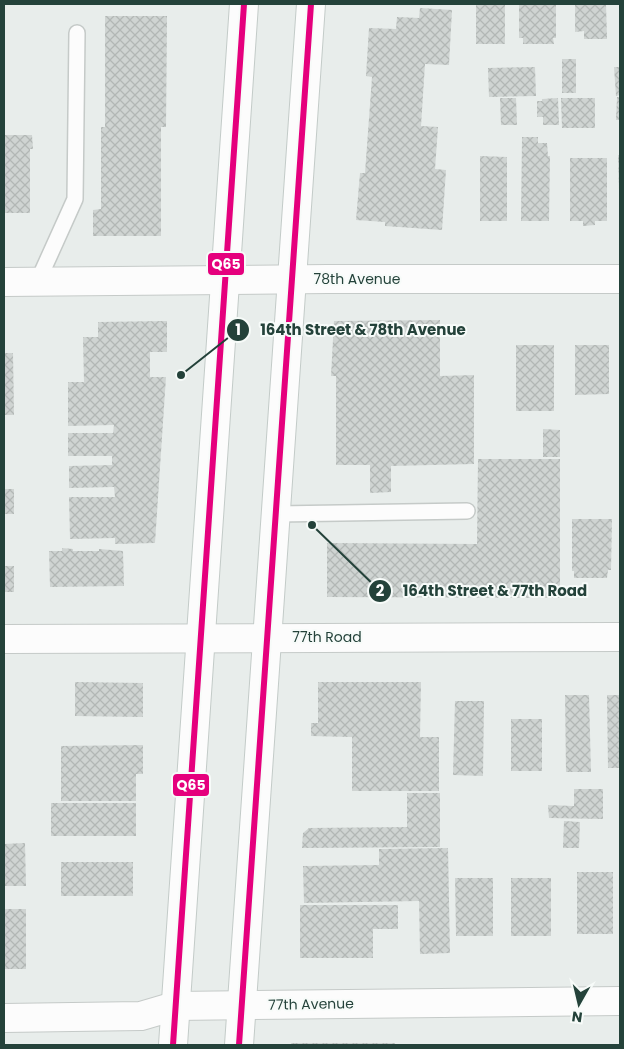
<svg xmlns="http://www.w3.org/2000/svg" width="624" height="1049" viewBox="0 0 624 1049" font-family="Poppins,sans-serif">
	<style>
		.building { fill: url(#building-cross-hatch) }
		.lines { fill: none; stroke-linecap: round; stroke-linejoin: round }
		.lane-casing { stroke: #c5cac8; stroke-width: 18 }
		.street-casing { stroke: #c5cac8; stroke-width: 30 }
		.secondary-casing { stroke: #c3cbc8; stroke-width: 30 }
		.lane { stroke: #fcfcfc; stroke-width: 15 }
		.street { stroke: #fcfcfc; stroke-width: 28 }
		.secondary { stroke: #fcfcfc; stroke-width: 28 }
		.bus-1-casing { stroke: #f7fbf9; stroke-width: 10 }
		.bus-1 { stroke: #e5007d; stroke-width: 6 }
		.labels { text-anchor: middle; stroke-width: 4; stroke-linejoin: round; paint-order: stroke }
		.street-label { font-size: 14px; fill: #24423a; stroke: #f7fbf9 }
		.leader { fill: none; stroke: #24423a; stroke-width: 2 }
		.callout-dot { fill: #24423a; stroke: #f7fbf9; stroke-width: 2 }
		.mark-label { font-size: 15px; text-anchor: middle; font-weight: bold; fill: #fff }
		.callout-label { font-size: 15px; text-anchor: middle; font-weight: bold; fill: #24423a; stroke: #f7fbf9; stroke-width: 4; stroke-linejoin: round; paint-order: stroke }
		.line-badge { stroke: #f7fbf9; stroke-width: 2 }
		.badge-label { font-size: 14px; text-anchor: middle; font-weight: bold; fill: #fff }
	</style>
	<defs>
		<pattern id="building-cross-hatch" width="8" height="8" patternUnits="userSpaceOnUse" patternTransform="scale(1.25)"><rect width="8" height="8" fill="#cfd4d2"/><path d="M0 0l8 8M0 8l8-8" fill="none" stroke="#b2b7b5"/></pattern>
	</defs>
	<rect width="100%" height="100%" fill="#e8edeb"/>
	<g class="building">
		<rect x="476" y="4" width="29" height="40"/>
		<path d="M519 4H556V38H553L554 44H523V38H519Z"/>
		<path d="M575 4H606L607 39H584V31L575 32Z"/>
		<path d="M420 8 452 10 449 65 425 64 421 126 438 127 435 169 446 170 442 230 385 226V222L356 220 360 173H365L372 77 366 76 369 28 396 29 397 17 419 18Z"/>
		<path d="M105 16H167L166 127H161V236H93V210L101 209V127H105Z"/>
		<rect x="562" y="59" width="14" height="34"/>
		<path d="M535 67 536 96 489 97 488 68Z"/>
		<path d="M614 67H620V95L616 96Z"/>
		<path d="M617 97H620V120H616Z"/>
		<path d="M500 98H516L517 125H501Z"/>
		<path d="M558 98 559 125H543V117H537V101H542V99Z"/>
		<path d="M561 98H595V128H562Z"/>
		<path d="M4 135H32L33 149H30V213H4Z"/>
		<path d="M522 137H538V143H547L548 156H550L549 221H521Z"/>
		<path d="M618 155H620V191H619Z"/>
		<path d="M480 156 507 157V221H480Z"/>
		<path d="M570 158H607V221H595V225L583 226V221H570Z"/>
		<path d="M440 320V376L474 375V464L391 466V492L370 493V465H336V376H331L334 321Z"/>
		<path d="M167 321V352H150V377H166L155 543 115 544V538L70 539 69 497H115L114 487 69 488V466L112 465V456H68V433H113L114 425 68 426V382H84L83 337H98V322Z"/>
		<rect x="516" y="345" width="38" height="66"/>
		<path d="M575 345H609V394L575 395Z"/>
		<path d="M4 353H13L14 415H4Z"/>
		<path d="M543 429 560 430V457H543Z"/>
		<path d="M478 459H560V598L327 597V543L477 544Z"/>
		<rect x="4" y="489" width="10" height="25"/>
		<path d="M572 519H612L611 570H608L607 578H574V571H572Z"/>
		<path d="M62 548 73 549V551H99V549L123 551 124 586 50 587 49 551H62Z"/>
		<rect x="4" y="566" width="10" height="26"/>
		<path d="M75 682 143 683V717L75 716Z"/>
		<path d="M318 682H421L420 737H439V791H352V737L311 736V723H318Z"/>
		<path d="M565 695H589L591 772H566Z"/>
		<path d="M607 695H620V768H608Z"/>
		<path d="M455 701H484L483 776 453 775Z"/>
		<rect x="511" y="719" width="31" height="52"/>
		<path d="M143 745V774H136V801H61V746Z"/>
		<path d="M574 789H603V819L549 818 548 805 574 806Z"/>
		<path d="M407 793H440V847L302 848 303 833 309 828 407 827Z"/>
		<rect x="51" y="803" width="85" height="33"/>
		<path d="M564 821 580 822 579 848H563Z"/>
		<path d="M25 843 26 886H4V844Z"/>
		<path d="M448 848 450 953 420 954 419 901 304 903 303 866 379 865V849Z"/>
		<rect x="61" y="862" width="72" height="34"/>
		<rect x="577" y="872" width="36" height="62"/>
		<path d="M455 878H493V936H456Z"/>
		<rect x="511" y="878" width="40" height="58"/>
		<path d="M300 905H398V929H373V958H300Z"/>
		<rect x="4" y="909" width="22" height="60"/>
		<rect x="291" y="1043" width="104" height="2"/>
	</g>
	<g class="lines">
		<g class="lane-casing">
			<g id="lane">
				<path d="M38 281 75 199 77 33"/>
				<path d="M277 514 467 511"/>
			</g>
		</g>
		<g class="street-casing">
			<g id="street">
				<path d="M4 282 328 279H620"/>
				<path d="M4 639 620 637"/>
				<path d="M4 1018 141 1016 175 1006 620 1001"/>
			</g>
		</g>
		<g class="secondary-casing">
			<g id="secondary">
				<path d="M173 1045 244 4"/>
				<path d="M239 1045 311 4"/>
			</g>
		</g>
		<use href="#lane" class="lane"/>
		<use href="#street" class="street"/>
		<use href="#secondary" class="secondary"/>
		<g class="bus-1-casing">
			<g id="bus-1">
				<path d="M173 1045 244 4"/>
				<path d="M239 1045 311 4"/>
			</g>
		</g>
		<use href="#bus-1" class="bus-1"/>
	</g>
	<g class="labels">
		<g class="street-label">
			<text x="357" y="284">78th Avenue</text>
			<text x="327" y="642">77th Road</text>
			<text transform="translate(311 1004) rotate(-1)" y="5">77th Avenue</text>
		</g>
	</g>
	<path class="leader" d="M181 375L238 330M312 525L380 591"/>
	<g class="callout-dot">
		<circle cx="181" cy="375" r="5"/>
		<circle cx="312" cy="525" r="5"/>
		<circle cx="238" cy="330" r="12"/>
		<circle cx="380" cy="591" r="12"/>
	</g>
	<g class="mark-label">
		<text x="238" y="335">1</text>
		<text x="380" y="596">2</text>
	</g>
	<g class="callout-label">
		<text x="363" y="335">164th Street &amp; 78th Avenue</text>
		<text x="495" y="596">164th Street &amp; 77th Road</text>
	</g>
	<g class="line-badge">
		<rect x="207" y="252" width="38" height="24" rx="5" fill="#e5007d"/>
		<rect x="172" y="773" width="38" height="24" rx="5" fill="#e5007d"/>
	</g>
	<g class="badge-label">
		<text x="226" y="269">Q65</text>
		<text x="191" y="790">Q65</text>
	</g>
	<rect width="624" height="1049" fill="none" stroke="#24423a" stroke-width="10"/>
	<g transform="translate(579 1004) rotate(188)" stroke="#f7fbf9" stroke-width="4" paint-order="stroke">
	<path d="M0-4L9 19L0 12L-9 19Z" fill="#24423a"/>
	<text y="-8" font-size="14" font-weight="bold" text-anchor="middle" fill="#24423a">N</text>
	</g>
</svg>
